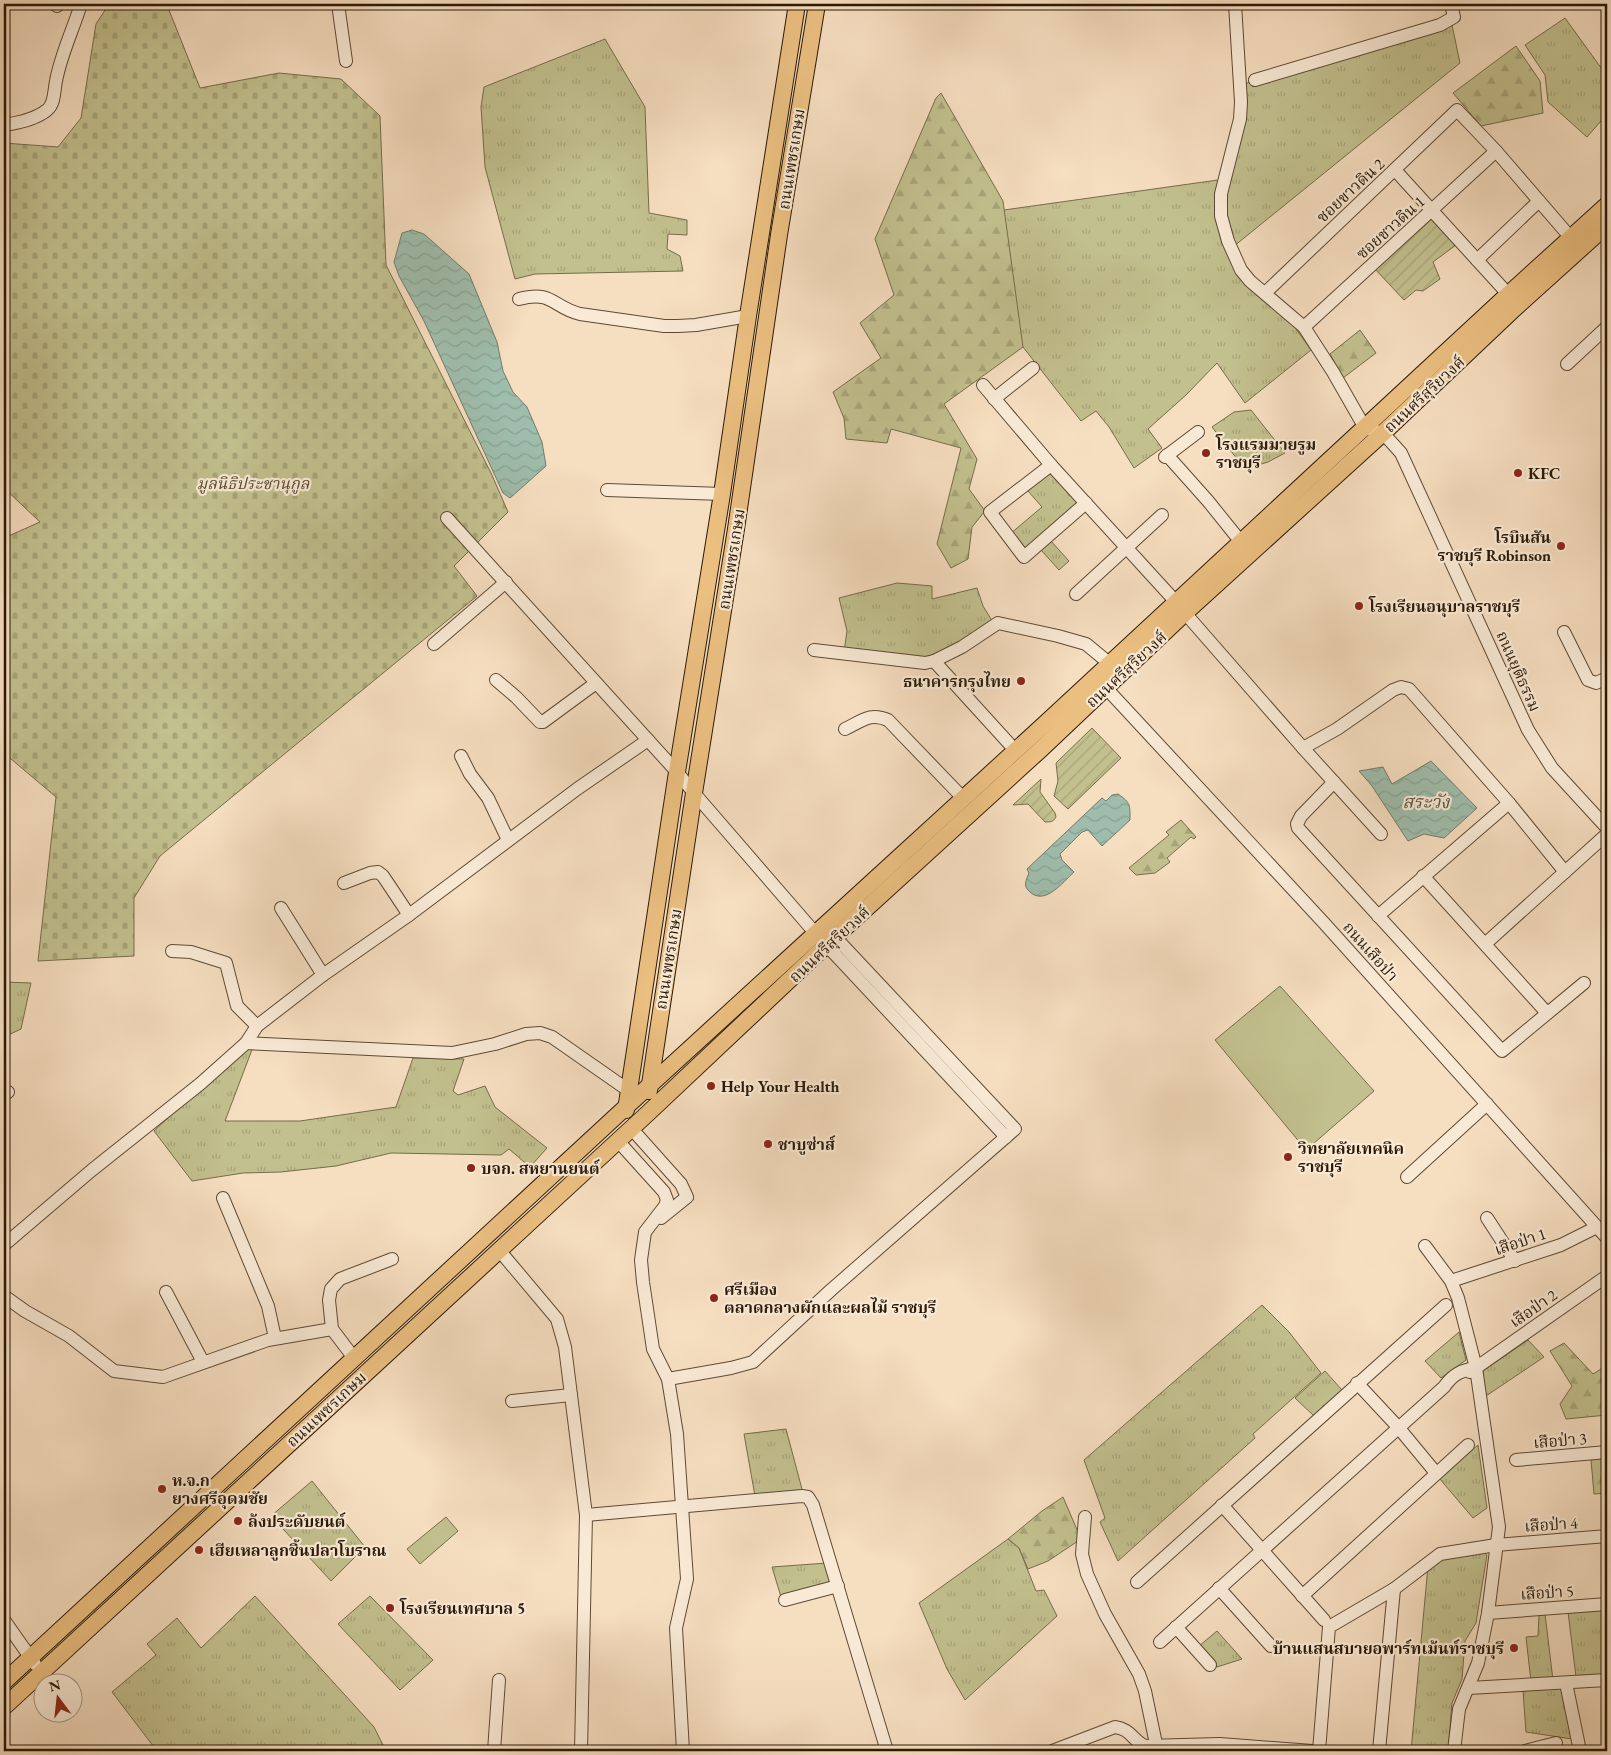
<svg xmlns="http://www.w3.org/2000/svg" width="1611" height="1755" viewBox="0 0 1611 1755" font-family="'EB Garamond','Noto Serif Thai',serif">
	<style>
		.grass { fill: url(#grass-tufts); stroke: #766c4a }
		.forest { fill: url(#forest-firs); stroke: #766c4a }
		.cemetery { fill: url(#cemetery-stones); stroke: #766c4a }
		.garden { fill: url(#garden-furrows); stroke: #766c4a }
		.pitch { fill: #c2c08e; stroke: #766c4a }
		.water { fill: url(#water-waves); stroke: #707b6a }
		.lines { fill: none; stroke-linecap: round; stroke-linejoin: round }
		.minor-casing { stroke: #5e4a35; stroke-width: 14 }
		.major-casing { stroke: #2b1907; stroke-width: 18 }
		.minor { stroke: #f9ead6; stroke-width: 12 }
		.major { stroke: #ebbf80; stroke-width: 16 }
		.poi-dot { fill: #8f2418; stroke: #f9ead6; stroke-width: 2 }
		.labels { text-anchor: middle; stroke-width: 4.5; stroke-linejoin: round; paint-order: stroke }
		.street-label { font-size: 16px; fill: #2b1907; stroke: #f9ead6 }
		.poi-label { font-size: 16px; font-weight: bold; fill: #2b1907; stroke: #f9ead6; text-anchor: start }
		.park-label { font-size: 16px; font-style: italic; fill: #584b30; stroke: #f9ead6 }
		.water-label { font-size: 18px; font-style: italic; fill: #535241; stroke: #f9ead6 }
	</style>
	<defs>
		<pattern id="grass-tufts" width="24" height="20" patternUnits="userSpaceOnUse" patternTransform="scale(1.25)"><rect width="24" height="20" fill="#c2c08e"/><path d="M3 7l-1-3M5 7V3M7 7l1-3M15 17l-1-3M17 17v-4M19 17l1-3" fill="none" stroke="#a7a479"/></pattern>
		<pattern id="forest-firs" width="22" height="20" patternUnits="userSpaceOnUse" patternTransform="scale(1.25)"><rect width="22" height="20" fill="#c2c08e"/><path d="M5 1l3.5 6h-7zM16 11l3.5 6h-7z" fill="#a7a479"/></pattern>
		<pattern id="cemetery-stones" width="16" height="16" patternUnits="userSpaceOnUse" patternTransform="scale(1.25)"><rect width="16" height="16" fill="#c2c08e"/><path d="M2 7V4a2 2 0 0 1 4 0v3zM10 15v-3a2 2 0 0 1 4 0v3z" fill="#a7a479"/></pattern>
		<pattern id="garden-furrows" width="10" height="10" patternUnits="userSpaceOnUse" patternTransform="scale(1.25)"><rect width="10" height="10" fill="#c2c08e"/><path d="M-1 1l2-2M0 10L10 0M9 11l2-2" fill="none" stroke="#a7a479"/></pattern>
		<pattern id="water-waves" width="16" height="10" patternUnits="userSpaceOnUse" patternTransform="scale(1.25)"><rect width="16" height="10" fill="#9ebdac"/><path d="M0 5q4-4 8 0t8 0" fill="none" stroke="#88a292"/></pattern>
	</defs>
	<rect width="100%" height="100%" fill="#f6dec0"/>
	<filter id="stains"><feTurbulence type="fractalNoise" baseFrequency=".004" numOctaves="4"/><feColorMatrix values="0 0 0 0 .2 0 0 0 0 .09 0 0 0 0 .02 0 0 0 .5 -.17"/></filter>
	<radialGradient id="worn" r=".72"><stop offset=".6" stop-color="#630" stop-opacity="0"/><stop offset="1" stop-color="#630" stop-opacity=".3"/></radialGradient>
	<g class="grass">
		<path d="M1565 18 1607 76V114L1587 137 1548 102 1545 75 1525 45Z"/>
		<path d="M1452 25 1460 63 1228 251 1294 326 1311 350 1245 403 1217 363 1186 395 1148 429 1162 448 1134 468 1109 427 1096 411 1081 421 1023 347 969 323 1004 210 1225 179 1242 85 1255 80Z"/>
		<path d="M605 39 645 107 649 213 687 220V235L668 234 667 249 680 256 683 271 535 274 515 279 485 167 481 107 484 87Z"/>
		<path d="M1251 410 1285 453 1268 462 1245 469 1212 427 1234 412Z"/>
		<path d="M1048 472H1050L1078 502 1024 552 1010 534 1042 507 1028 491Z"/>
		<path d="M1050 540 1069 561 1059 570 1041 550Z"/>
		<path d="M897 583 932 586V599L977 588 983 606 994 624 934 661 844 652 847 631 839 598Z"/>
		<path d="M4 982 31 983 21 1029 4 1037Z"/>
		<path d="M245 1046 253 1047 225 1121H300L396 1107 413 1058 464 1059 453 1091 458 1095 485 1086 495 1107 547 1148 530 1167 509 1149 501 1155 391 1153 336 1166 281 1172 243 1173 192 1181 154 1131Z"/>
		<path d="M1262 1305 1289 1332 1321 1373 1253 1434 1255 1438 1118 1561 1100 1522 1105 1518 1084 1460Z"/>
		<path d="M1459 1332 1466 1360 1441 1378 1425 1361Z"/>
		<path d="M1528 1340 1544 1357 1483 1398V1371Z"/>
		<path d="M1325 1371 1342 1390 1314 1416 1295 1398Z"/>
		<path d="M786 1429 803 1493 755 1496 744 1434Z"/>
		<path d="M1478 1445 1487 1508 1473 1518 1439 1478Z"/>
		<path d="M312 1481 365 1547 331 1581 271 1516Z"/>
		<path d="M1008 1539 1019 1548 1036 1591 1044 1590 1057 1616 965 1700 947 1669 919 1603Z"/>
		<path d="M1482 1551 1487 1555 1476 1623 1465 1641 1462 1679 1452 1703 1448 1751H1411L1428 1566 1445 1559Z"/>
		<path d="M827 1563 832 1584 781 1597 772 1567Z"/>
		<path d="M255 1596 374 1727 386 1751H157L112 1692 156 1655 147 1644 177 1618 201 1648Z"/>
		<path d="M370 1596 433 1660 400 1690 338 1624Z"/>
		<path d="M1607 1609V1674L1576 1677 1568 1612Z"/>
		<path d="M1545 1614 1553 1680 1531 1682 1526 1637 1538 1636 1539 1615Z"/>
		<path d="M1217 1631 1242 1659 1217 1667 1199 1646Z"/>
		<path d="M1561 1688 1572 1739 1526 1732 1523 1691Z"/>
	</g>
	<g class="forest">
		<path d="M1516 46 1540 81 1543 113 1481 126 1453 93Z"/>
		<path d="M941 93 1003 201 1023 347 944 404 977 459 969 489 985 511 972 527 968 559 951 568 937 544 961 448 891 429 887 443 846 439 844 418 833 392 881 358 860 323 894 295 875 239 936 98Z"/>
		<path d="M1360 330 1376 353 1343 378 1330 354Z"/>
		<path d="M1181 820 1196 837 1194 839 1191 837 1167 858 1170 862 1155 873 1136 875 1129 868 1169 835 1166 832Z"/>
		<path d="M1564 1343 1593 1374 1607 1365V1415L1566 1419 1560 1404 1572 1386 1550 1351Z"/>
		<path d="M1607 1458V1493L1594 1494 1591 1460Z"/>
		<path d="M1063 1497 1081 1539 1048 1561 1028 1569 1019 1548 1008 1539 1042 1511Z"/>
	</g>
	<path class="cemetery" d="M109 4 167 5 200 88 279 73 341 79 380 116 386 265 491 473 508 512 454 566 477 596 160 856 134 898V956L38 961 56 797 4 753V538L40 522 4 488V143L58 147 81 118 96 24Z"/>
	<g class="garden">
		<path d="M1431 219 1456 245 1433 262 1440 279 1423 291 1416 290 1404 300 1375 269Z"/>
		<path d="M1092 728 1121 758 1068 809 1054 796 1058 781 1056 763Z"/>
		<path d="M1041 779 1040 792 1055 813 1056 817C1053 822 1051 822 1045 822L1028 804 1013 805Z"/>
	</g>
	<g class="pitch">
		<path d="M1280 986 1374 1091 1306 1150 1215 1040Z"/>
		<path d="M446 1517 458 1531 420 1564 407 1549Z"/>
	</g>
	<g class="water">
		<path d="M412 230 424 234 469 274 497 342 503 371 513 392 527 407 542 442 546 466 510 498 503 493 424 321 399 276 394 262 402 233Z"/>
		<path d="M1431 761 1477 808 1444 838 1424 834 1408 841 1372 786 1359 771 1383 767 1392 784Z"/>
		<path d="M1118 794C1131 803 1130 805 1130 820L1102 846 1088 830 1082 832 1060 854 1062 860 1074 872C1063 882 1044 907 1029 891 1023 886 1026 880 1029 873L1027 869 1102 798 1106 801 1112 795Z"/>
	</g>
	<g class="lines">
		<g class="minor-casing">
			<g id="minor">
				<path d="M338 4 346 61"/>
				<path d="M1235 4 1241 102 1240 119 1221 194V216L1228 241 1241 270 1250 281 1304 327 1333 372 1365 428 1383 433 1401 453 1528 730 1552 768 1607 828"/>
				<path d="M57 6 59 4"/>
				<path d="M1255 80 1440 25 1454 17 1451 4"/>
				<path d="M4 125C18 123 36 119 47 110 55 104 54 90 56 81 61 54 73 30 81 4"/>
				<path d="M1395 170 1508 294"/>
				<path d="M1477 260 1539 201"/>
				<path d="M1265 293 1457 110 1496 151 1571 238"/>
				<path d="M519 299C553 290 552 307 580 314L664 326H678L696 325 748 316"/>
				<path d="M1304 327 1496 151"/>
				<path d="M1567 364 1607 327"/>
				<path d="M983 385 1051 465 1176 602"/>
				<path d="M994 399 1033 368"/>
				<path d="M1167 455 1208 501 1241 542"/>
				<path d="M1165 457 1198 432"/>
				<path d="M1051 465 990 512 1024 557 1086 503"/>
				<path d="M607 490 722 494"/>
				<path d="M447 518 677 772 694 793 816 934 1006 1137"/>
				<path d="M1076 594 1162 515"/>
				<path d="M1185 613 1303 748 1381 834"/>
				<path d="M1564 632 1588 680 1596 683 1607 678"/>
				<path d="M434 644 506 582"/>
				<path d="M814 650 925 663 934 661 962 647 998 623 1058 636 1086 644 1109 663"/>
				<path d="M934 661 1015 750"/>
				<path d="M496 680 516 697 540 722H543L596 683"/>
				<path d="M1107 689 1324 923 1607 1238"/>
				<path d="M845 729C862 721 870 712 888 720L963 798"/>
				<path d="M1303 748 1337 729 1393 690 1401 687 1409 689 1509 803 1565 872"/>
				<path d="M461 756 470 774 488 798 508 840"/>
				<path d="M1334 782 1301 816 1297 824 1298 828 1502 1051 1584 983"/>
				<path d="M1423 876 1547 1013"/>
				<path d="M344 883 370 873 378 872 383 876 409 915"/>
				<path d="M281 908 323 975"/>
				<path d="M1378 916 1509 803"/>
				<path d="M1485 944 1607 834"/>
				<path d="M172 951 191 952 226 963 237 1006 257 1026"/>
				<path d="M246 1043 452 1053 495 1044 526 1034 540 1033 552 1037 628 1090"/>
				<path d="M4 1095 8 1092"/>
				<path d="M631 1128 681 1184 687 1197 661 1218"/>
				<path d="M618 1141 664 1192 667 1200 665 1206 645 1232 641 1260 643 1282 653 1349 668 1379 677 1434 687 1579 676 1628 683 1751"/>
				<path d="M1407 1177 1487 1104"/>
				<path d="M223 1198 268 1306 275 1338"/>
				<path d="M1487 1218 1515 1261"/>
				<path d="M4 1245 92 1170 200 1084 246 1043 257 1026 323 975 409 915 577 789 648 740"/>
				<path d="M1425 1246 1451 1281 1458 1298 1476 1368 1499 1527 1488 1613 1478 1663 1459 1709 1454 1751"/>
				<path d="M499 1250 557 1319 565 1347 586 1515 581 1751"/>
				<path d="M1451 1281 1561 1245 1597 1227"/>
				<path d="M166 1292 203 1362"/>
				<path d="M4 1296 25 1311 69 1336 114 1371 163 1377 268 1340 332 1329"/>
				<path d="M354 1358 332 1329 329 1300 331 1289 340 1279 392 1259"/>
				<path d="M1470 1372 1607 1276"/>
				<path d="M668 1379 731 1368 753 1362 831 1290 1015 1129 835 937 826 936"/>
				<path d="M1357 1383 1398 1427 1436 1473"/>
				<path d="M512 1401 571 1395"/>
				<path d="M1516 1460 1607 1452"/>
				<path d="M1222 1505 1324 1620"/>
				<path d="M586 1515 802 1496 808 1497 813 1505 887 1751"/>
				<path d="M1085 1517 1082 1554 1087 1574 1105 1614 1139 1674 1145 1691 1156 1744"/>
				<path d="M1137 1582 1446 1305"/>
				<path d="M1219 1588 1271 1646"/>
				<path d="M1302 1596 1468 1445"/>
				<path d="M785 1600 838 1586"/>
				<path d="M1488 1613 1607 1604"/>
				<path d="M4 1620 35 1664"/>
				<path d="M1176 1627 1210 1665"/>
				<path d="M1160 1642 1444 1387C1453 1374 1462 1370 1476 1368"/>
				<path d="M1566 1683 1580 1751"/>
				<path d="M1469 1688 1607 1680"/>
				<path d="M494 1751 499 1680"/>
				<path d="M1052 1751 1115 1727C1131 1729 1132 1740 1145 1746L1220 1744 1312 1751"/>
				<path d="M1319 1751 1329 1627 1394 1589 1440 1554 1496 1545 1607 1536"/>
				<path d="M1379 1751 1394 1589"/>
				<path d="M1525 1751 1556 1743"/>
			</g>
		</g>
		<g class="major-casing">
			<g id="major">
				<path d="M649 1091 694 793 736 529 779 235 817 4"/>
				<path d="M626 1110 677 772 722 494 748 316 797 4"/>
				<path d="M4 1682 627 1106 1048 721 1502 300 1607 205"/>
				<path d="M4 1707 646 1115 835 937 1040 750 1185 613 1383 433 1514 309 1607 225"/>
			</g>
		</g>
		<use href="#minor" class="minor"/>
		<use href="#major" class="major"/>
	</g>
	<g class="poi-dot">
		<circle cx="1206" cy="453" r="5"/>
		<circle cx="1518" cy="473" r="5"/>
		<circle cx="1561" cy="546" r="5"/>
		<circle cx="1359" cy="606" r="5"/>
		<circle cx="1021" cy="681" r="5"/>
		<circle cx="711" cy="1086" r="5"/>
		<circle cx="768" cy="1144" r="5"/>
		<circle cx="1288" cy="1157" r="5"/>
		<circle cx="471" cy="1168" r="5"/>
		<circle cx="714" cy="1298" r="5"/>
		<circle cx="162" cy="1489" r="5"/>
		<circle cx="238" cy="1521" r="5"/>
		<circle cx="199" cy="1550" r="5"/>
		<circle cx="390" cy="1608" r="5"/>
		<circle cx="1514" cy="1648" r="5"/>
	</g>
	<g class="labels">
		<g class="street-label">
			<text transform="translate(791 159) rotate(-81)" y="6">ถนนเพชรเกษม</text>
			<text transform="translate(1350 190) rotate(-43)" y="6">ซอยขาวดิน 2</text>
			<text transform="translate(1390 227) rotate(-42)" y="6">ซอยชาวดิน 1</text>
			<text transform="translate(1424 394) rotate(-43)" y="6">ถนนศรีสุริยวงศ์</text>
			<text transform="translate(731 559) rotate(-81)" y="6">ถนนเพชรเกษม</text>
			<text transform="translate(1126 669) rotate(-43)" y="6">ถนนศรีสุริยวงศ์</text>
			<text transform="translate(1519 671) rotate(66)" y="6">ถนนยุติธรรม</text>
			<text transform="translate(829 944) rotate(-43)" y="6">ถนนศรีสุริยวงศ์</text>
			<text transform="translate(1371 951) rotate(48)" y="6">ถนนเสือป่า</text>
			<text transform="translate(668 959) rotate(-81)" y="6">ถนนเพชรเกษม</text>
			<text transform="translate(1520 1241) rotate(-19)" y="6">เสือป่า 1</text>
			<text transform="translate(1533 1308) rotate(-35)" y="6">เสือป่า 2</text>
			<text transform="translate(326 1409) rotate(-43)" y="6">ถนนเพชรเกษม</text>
			<text transform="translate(1560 1440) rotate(-5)" y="6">เสือป่า 3</text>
			<text transform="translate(1551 1524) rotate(-4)" y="6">เสือป่า 4</text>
			<text transform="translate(1547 1592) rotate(-4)" y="6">เสือป่า 5</text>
		</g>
		<g class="poi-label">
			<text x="1216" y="450">โรงแรมมายรูม<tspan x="1216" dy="18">ราชบุรี</tspan></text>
			<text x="1528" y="479">KFC</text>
			<text x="1551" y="543" text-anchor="end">โรบินสัน<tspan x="1551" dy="18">ราชบุรี Robinson</tspan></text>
			<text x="1369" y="612">โรงเรียนอนุบาลราชบุรี</text>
			<text x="1011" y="687" text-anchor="end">ธนาคารกรุงไทย</text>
			<text x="721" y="1092">Help Your Health</text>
			<text x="778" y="1150">ชาบูซ่าส์</text>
			<text x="1298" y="1154">วิทยาลัยเทคนิค<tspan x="1298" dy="18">ราชบุรี</tspan></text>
			<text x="481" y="1174">บจก. สหยานยนต์</text>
			<text x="724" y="1295">ศรีเมือง<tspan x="724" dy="18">ตลาดกลางผักและผลไม้ ราชบุรี</tspan></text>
			<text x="172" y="1486">ห.จ.ก<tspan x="172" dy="18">ยางศรีอุดมชัย</tspan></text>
			<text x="248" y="1527">ล้งประดับยนต์</text>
			<text x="209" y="1556">เฮียเหลาลูกชิ้นปลาโบราณ</text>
			<text x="400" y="1614">โรงเรียนเทศบาล 5</text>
			<text x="1504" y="1654" text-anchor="end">บ้านแสนสบายอพาร์ทเม้นท์ราชบุรี</text>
		</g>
		<g class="park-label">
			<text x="253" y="489">มูลนิธิประชานุกูล</text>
		</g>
		<g class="water-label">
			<text x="1426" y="808">สระวัง</text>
		</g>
	</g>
	<rect width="1611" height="1755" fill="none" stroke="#f6dec0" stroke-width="20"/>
	<rect x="5" y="5" width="1601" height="1745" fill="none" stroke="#2b1907" stroke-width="2.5"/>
	<rect x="10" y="10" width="1591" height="1735" fill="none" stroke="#2b1907"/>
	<g transform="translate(58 1698) rotate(345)"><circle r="24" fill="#f9ead6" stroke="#a79683"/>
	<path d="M0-4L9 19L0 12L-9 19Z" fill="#8f2418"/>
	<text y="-8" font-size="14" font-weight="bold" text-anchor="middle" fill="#2b1907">N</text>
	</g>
	<rect width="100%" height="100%" filter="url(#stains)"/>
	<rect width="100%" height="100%" fill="url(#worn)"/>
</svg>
